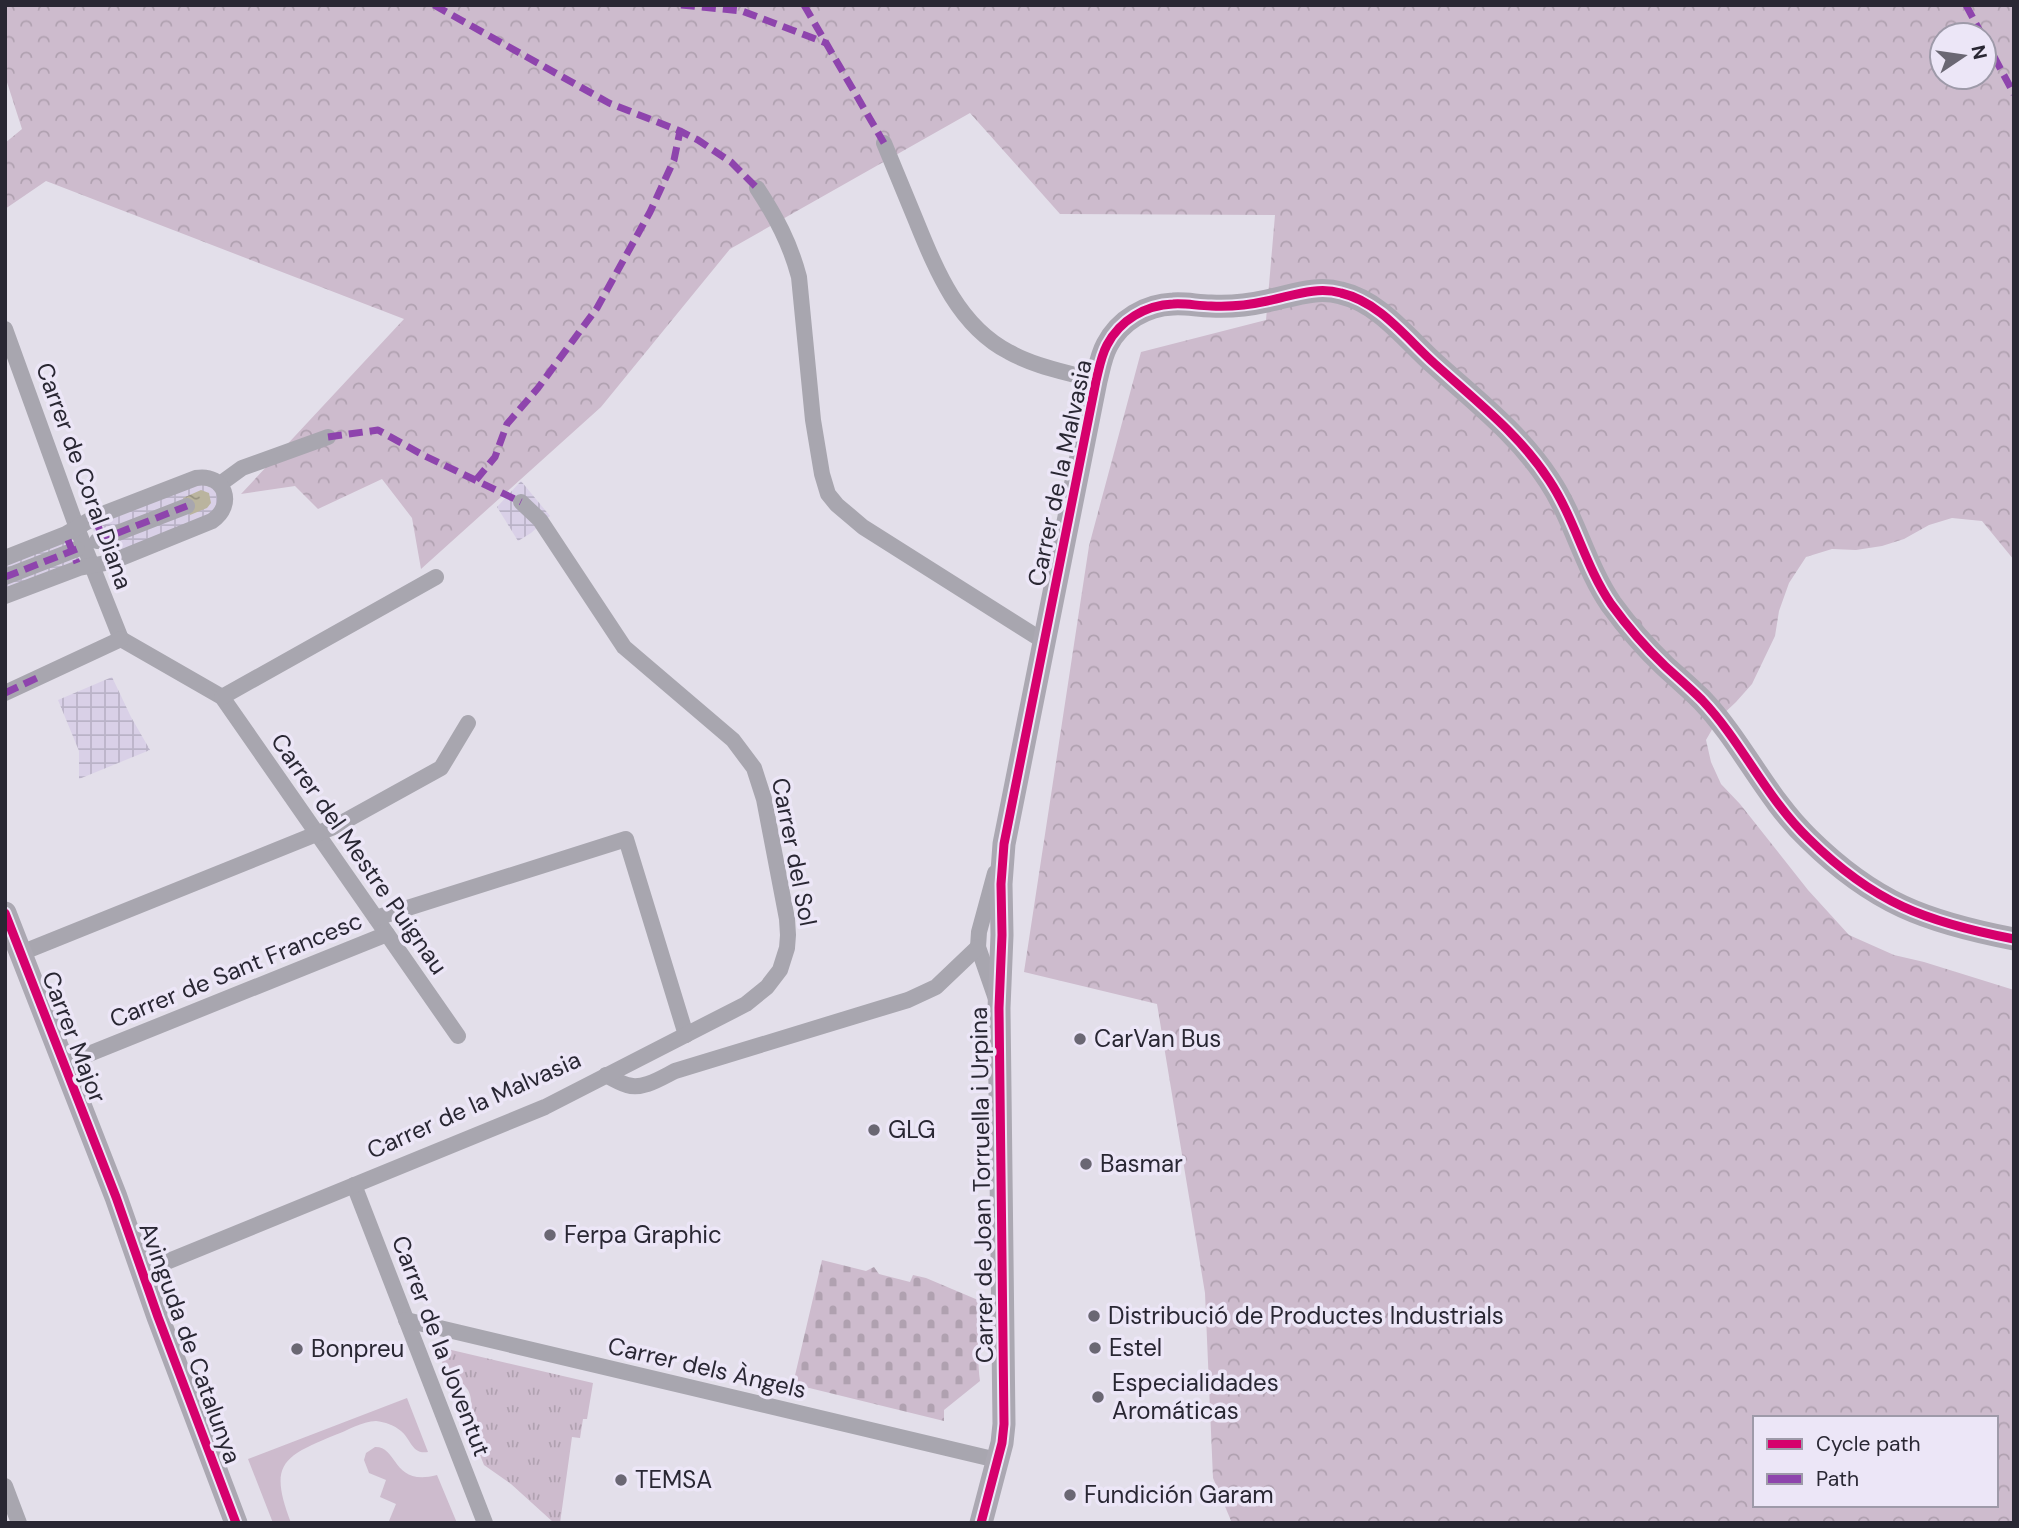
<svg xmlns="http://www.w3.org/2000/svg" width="2019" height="1528" viewBox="0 0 2019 1528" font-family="'DM Sans',sans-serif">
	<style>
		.grass { fill: url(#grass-tufts) }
		.forest { fill: url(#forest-crowns); fill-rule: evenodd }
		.cemetery { fill: url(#cemetery-stones) }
		.green { fill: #cdbbcd }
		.plaza { fill: url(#plaza-grid) }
		.water { fill: url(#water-ripples) }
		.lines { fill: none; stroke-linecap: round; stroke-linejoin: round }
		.street { stroke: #a8a6af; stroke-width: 16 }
		.secondary { stroke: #aba8b2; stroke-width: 23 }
		.quiet { stroke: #8e44ad; stroke-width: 7; stroke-dasharray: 14 7; stroke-linecap: butt }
		.cycleway-casing { stroke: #ece6f7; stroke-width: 13 }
		.cycleway { stroke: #d6006c; stroke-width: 9 }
		.poi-dot { fill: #6a6773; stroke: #ece6f7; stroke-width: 2.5 }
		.labels { text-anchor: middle; stroke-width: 7; stroke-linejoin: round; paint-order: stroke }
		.street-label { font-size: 24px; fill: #292733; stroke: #ece6f7 }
		.poi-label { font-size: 24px; fill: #292733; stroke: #ece6f7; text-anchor: start }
	</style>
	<defs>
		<pattern id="grass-tufts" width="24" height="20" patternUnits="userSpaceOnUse" patternTransform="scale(1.75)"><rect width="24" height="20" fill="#cdbbcd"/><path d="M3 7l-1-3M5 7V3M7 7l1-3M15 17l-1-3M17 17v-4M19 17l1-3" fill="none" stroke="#b0a1b0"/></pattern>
		<pattern id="forest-crowns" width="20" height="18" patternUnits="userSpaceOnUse" patternTransform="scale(1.75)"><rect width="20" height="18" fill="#cdbbcd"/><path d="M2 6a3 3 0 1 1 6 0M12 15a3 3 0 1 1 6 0" fill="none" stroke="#b0a1b0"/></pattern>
		<pattern id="cemetery-stones" width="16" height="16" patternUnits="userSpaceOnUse" patternTransform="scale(1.75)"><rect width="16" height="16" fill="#cdbbcd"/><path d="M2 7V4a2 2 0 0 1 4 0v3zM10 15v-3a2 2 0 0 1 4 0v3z" fill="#b0a1b0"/></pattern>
		<pattern id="plaza-grid" width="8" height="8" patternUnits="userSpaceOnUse" patternTransform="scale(1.75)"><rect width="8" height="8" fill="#d9d0e7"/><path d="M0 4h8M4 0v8" fill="none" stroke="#bab3c7"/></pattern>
		<pattern id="water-ripples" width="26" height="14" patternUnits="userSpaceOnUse" patternTransform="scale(1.75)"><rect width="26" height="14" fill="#bab49e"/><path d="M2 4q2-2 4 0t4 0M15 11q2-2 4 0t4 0" fill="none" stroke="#979281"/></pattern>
	</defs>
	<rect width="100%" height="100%" fill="#e3dfea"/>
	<path class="grass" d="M443 1348 593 1383 587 1419H583L580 1438 572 1437 560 1523 553 1522 511 1484 484 1465 464 1415 471 1408C473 1391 464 1380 448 1378L439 1354Z"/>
	<path class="forest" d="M5 5H2014V560L1982 521 1952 518 1929 525 1904 539 1882 546 1856 550 1832 549 1806 557 1789 583 1779 611 1775 636 1752 684 1736 702 1718 719 1706 740 1711 762 1721 784 1740 804 1808 890 1849 935 1894 955 1924 962 2014 990V1523H1232L1213 1478 1205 1293 1157 1004 1024 972 1089 546 1141 352 1266 320 1275 215 1060 214 970 113 730 249 601 407 421 569 412 518 382 479 318 509 295 486 241 494 404 319 46 181 5 209V143L22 129 5 76ZM1942 35H1984V77H1942ZM1755 1418H1996V1505H1755Z"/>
	<path class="cemetery" d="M822 1260 866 1271 874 1267 879 1274 910 1282 913 1275 926 1278 978 1300C981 1327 976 1354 980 1381L944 1410V1421L793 1384Z"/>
	<g class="green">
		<path d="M407 1398 428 1452C412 1455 411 1439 401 1431 394 1425 385 1422 376 1421 362 1421 347 1431 335 1435 281 1457 269 1465 291 1523H273L248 1459Z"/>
		<path d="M375 1447C398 1446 392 1487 437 1475L457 1523H392L389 1521 396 1504 380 1497 386 1480 369 1473 364 1460 366 1453Z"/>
	</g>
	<g class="plaza">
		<path d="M521 481 550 516 531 533 518 541 497 507Z"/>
		<path d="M198 483 217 490 219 502 213 513 109 556H104L101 553 93 529 94 525Z"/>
		<path d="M71 539 73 541 80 557 79 562 5 591V564Z"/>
		<path d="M112 677 131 717 150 750 79 779V751L58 700Z"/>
	</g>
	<path class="water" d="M201 490 209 493 211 503 207 508 190 515 183 498Z"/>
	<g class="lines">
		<g class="street">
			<path d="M884 143C895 170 906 196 917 223 937 272 959 326 1009 352 1036 367 1067 372 1096 381"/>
			<path d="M757 188C776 217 790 243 799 277L813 420 822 474 828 494 837 505 863 527 1045 642"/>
			<path d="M5 329 77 528 121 639"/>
			<path d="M220 484 242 468 328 437"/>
			<path d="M97 541 187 506"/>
			<path d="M5 558 66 534 95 517 196 478C225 473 236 505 212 521L111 562 79 568 5 596"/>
			<path d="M5 577 77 549"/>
			<path d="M121 639 222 697 458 1036"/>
			<path d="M5 693 121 639"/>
			<path d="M222 697 436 577"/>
			<path d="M995 873 979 932 978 947 996 999"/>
			<path d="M376 918 626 839 686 1035"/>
			<path d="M21 953 336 826 441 768 468 723"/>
			<path d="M64 1064 387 934"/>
			<path d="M606 1075C613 1079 620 1083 627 1085 643 1090 661 1078 675 1071L908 1000 936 987 978 947"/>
			<path d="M354 1185 485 1523"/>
			<path d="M142 1272 545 1107 746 1004 767 987 780 970 787 948 788 935 787 919 764 799 754 768 733 740 624 647 540 520 521 502"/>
			<path d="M406 1320 997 1460"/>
			<path d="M5 1486 19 1523"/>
		</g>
		<g class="secondary">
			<path d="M5 913 116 1197 158 1317 236 1523"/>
			<path d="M981 1523 1002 1443 1004 1424 999 1008 1002 935 1001 884 1004 844 1096 381C1099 369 1101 356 1107 345 1120 320 1146 305 1173 304 1186 303 1198 306 1211 306 1229 307 1249 305 1267 301 1292 296 1316 286 1341 293 1380 302 1407 339 1435 364 1476 401 1519 434 1549 480 1575 519 1585 566 1611 604 1627 626 1645 647 1665 666 1677 677 1690 688 1702 700 1742 742 1766 798 1809 839 1874 903 1926 922 2014 939"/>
		</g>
		<g class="quiet">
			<path d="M434 5 609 103 680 131 698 140 731 162 757 188"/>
			<path d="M681 5 742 11 826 43"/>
			<path d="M804 5 884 143"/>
			<path d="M1966 5 1982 35"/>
			<path d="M1984 38 2014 94"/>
			<path d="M328 437 378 430 423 455 521 502"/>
			<path d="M476 480 495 457 507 424 538 388 597 308 650 212 674 160 680 131"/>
			<path d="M97 523 109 556"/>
			<path d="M68 540 77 563"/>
			<path d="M97 541 187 506"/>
			<path d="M5 577 77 549"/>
			<path d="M5 693 41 676"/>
		</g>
		<g class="cycleway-casing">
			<g id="cycleway">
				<path d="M5 913 116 1197 158 1317 236 1523"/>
				<path d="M981 1523 1002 1443 1004 1424 999 1008 1002 935 1001 884 1004 844 1096 381C1099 369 1101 356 1107 345 1120 320 1146 305 1173 304 1186 303 1198 306 1211 306 1229 307 1249 305 1267 301 1292 296 1316 286 1341 293 1380 302 1407 339 1435 364 1476 401 1519 434 1549 480 1575 519 1585 566 1611 604 1627 626 1645 647 1665 666 1677 677 1690 688 1702 700 1742 742 1766 798 1809 839 1874 903 1926 922 2014 939"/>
			</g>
		</g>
		<use href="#cycleway" class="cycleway"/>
	</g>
	<g class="poi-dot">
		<circle cx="1080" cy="1039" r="7"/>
		<circle cx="874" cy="1130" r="7"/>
		<circle cx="1086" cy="1164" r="7"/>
		<circle cx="550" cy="1235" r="7"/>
		<circle cx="1094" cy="1316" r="7"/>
		<circle cx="1095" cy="1348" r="7"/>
		<circle cx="297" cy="1349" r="7"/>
		<circle cx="1098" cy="1397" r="7"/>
		<circle cx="621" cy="1480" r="7"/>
		<circle cx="1070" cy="1495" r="7"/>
	</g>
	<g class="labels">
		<g class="street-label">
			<text transform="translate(1060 473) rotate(-78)" y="8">Carrer de la Malvasia</text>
			<text transform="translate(84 476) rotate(70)" y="8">Carrer de Coral Diana</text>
			<text transform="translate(794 852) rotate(79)" y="8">Carrer del Sol</text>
			<text transform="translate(359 854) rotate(55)" y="8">Carrer del Mestre Puignau</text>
			<text transform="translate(236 970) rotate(-22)" y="8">Carrer de Sant Francesc</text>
			<text transform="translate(74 1037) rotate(69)" y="8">Carrer Major</text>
			<text transform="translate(474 1105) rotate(-24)" y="8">Carrer de la Malvasia</text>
			<text transform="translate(982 1185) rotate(-91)" y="8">Carrer de Joan Torruella i Urpina</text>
			<text transform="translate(190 1343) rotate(70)" y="8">Avinguda de Catalunya</text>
			<text transform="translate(441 1346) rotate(69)" y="8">Carrer de la Joventut</text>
			<text transform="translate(707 1368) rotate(13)" y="8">Carrer dels Àngels</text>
		</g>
		<g class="poi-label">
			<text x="1094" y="1047">CarVan Bus</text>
			<text x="888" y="1138">GLG</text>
			<text x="1100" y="1172">Basmar</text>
			<text x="564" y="1243">Ferpa Graphic</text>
			<text x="1108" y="1324">Distribució de Productes Industrials</text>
			<text x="1109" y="1356">Estel</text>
			<text x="311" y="1357">Bonpreu</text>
			<text x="1112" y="1391">Especialidades<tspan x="1112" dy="28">Aromáticas</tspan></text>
			<text x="635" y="1488">TEMSA</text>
			<text x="1084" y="1503">Fundición Garam</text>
		</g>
	</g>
	<rect width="2019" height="1528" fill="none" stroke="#292733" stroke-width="14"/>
	<rect x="1753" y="1416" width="245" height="91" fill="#ece6f7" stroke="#9e9aa9" stroke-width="2"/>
	<rect x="1767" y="1439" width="35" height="10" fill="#d6006c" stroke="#9e9aa9" stroke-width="2"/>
	<text x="1816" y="1451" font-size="21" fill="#292733">Cycle path</text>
	<rect x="1767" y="1474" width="35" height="10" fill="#8e44ad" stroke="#9e9aa9" stroke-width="2"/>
	<text x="1816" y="1486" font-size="21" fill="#292733">Path</text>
	<g transform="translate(1963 56) rotate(77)"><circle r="33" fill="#ece6f7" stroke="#9e9aa9" stroke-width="2"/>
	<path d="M0-5L12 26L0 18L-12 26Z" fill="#6a6773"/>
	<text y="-10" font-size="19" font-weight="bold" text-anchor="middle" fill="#292733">N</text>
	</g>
</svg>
